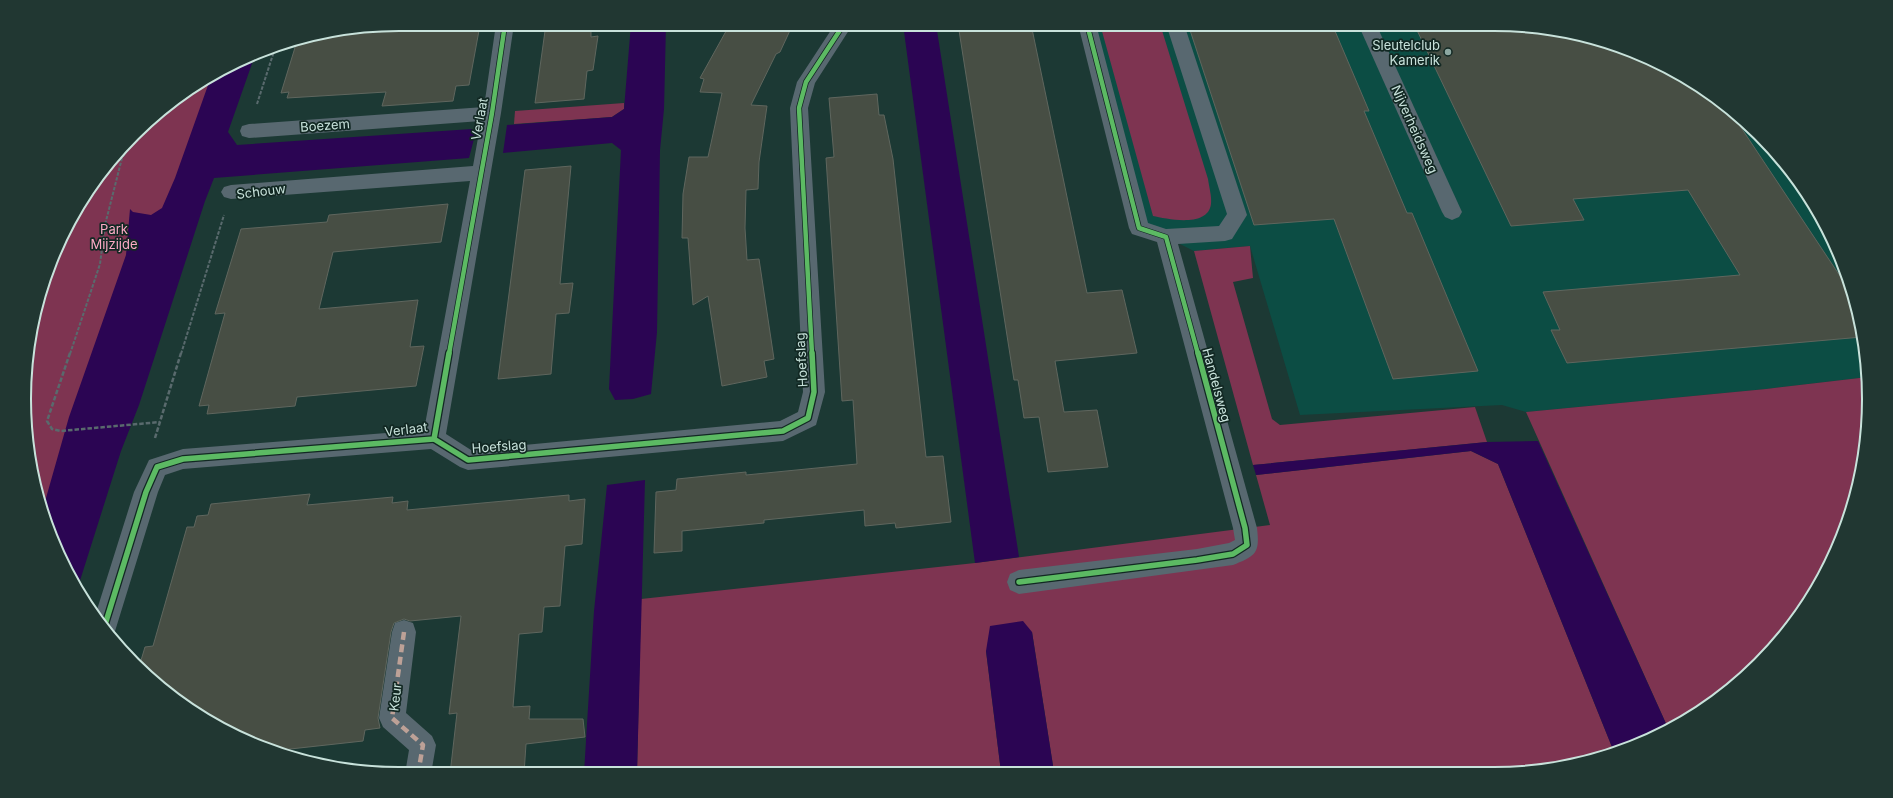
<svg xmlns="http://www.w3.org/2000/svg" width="1893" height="798" viewBox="0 0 1893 798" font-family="Inter,sans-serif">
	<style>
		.built { fill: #0c4d44 }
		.green { fill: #7e3451 }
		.water { fill: #2b0553 }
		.building { fill: #474e44; stroke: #5f665e }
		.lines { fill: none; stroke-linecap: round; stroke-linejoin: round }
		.path-far1 { stroke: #596a6d; stroke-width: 2; stroke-dasharray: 3.5 1.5; stroke-linecap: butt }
		.path { stroke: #596a6d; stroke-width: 2.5; stroke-dasharray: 4.5 2; stroke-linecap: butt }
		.minor { fill: #586870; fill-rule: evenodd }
		.quiet { stroke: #bda197; stroke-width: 4.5; stroke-dasharray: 8 4.5; stroke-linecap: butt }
		.cycleway-far1-casing { stroke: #122823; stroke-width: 6 }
		.cycleway-casing { stroke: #122823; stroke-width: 8 }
		.cycleway-far1 { stroke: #5cba63; stroke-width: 4.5 }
		.cycleway { stroke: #5cba63; stroke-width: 5.5 }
		.poi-dot { fill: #8ca7a1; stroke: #122823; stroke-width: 1.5 }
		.labels { text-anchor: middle; stroke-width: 3.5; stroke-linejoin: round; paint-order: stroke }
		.poi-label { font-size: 13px; fill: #c8e2db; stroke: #122823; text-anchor: end }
		.street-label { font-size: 13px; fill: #c8e2db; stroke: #122823 }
		.park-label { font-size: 13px; fill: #fcabc5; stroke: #122823 }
		.rim { fill: none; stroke: #c8e2db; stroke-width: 2 }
	</style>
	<rect width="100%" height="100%" fill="#1c3934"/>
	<path class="built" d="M1087 24H1494L1615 44 1682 74 1741 117 1782 161 1830 233 1856 302 1868 377 1766 389 1526 412 1502 405 1300 415 1250 246 1194 251 1166 237 1139 228Z"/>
	<g class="green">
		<path d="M1100 24H1160L1208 179C1209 187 1212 197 1211 204 1208 228 1167 219 1153 216Z"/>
		<path d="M228 67 51 525 31 472 24 399 31 326 74 212 152 117 212 74Z"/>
		<path d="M624 103V109L612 117 514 124 515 111Z"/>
		<path d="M1250 246 1253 278 1233 282 1272 419 1280 425 1475 407 1487 442 1253 465 1194 251Z"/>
		<path d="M1868 377 1866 448 1849 520 1792 627 1722 696 1668 728 1526 412 1766 389Z"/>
		<path d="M1471 451 1498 464 1614 752 1543 771 1054 772 1032 632 986 651 1001 772 637 773 641 599 975 563 1270 525 1256 475Z"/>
	</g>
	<g class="water">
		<path d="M631 24H666L664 109 660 150 657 332 651 394 633 399 615 400 609 389 621 150 612 143 503 153 507 125 612 117 624 109Z"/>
		<path d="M903 24H936L1019 557 975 563Z"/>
		<path d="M255 55 228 132 237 145 472 129 475 135 469 158 214 178 205 201 139 405 121 451 77 590 44 505 69 417 126 255 130 209 133 212 151 215 162 208 175 178 212 74Z"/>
		<path d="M1538 441 1668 728 1638 745 1614 752 1498 464 1471 451 1256 475 1253 465 1487 442Z"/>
		<path d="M645 480 637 773H584L594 611 607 485Z"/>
		<path d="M1023 621 1032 632 1054 772H1001L986 651 990 626Z"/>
	</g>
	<g class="building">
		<path d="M552 24H591V37L598 36 593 70 587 71 584 99 535 103 545 31H551Z"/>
		<path d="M730 24H793L780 52 776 54 751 105 767 106 759 162 758 189 746 190 745 228 747 260 759 259 774 359 764 361 767 377 722 386 708 296 693 305 688 238H682L683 194 689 157H708L722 93 700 92 704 79 700 78Z"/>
		<path d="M958 24H1031L1087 293 1122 290 1137 353 1055 361 1064 412 1097 410 1108 467 1048 472 1039 417 1024 418 1018 380H1014Z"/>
		<path d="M1188 24H1332L1369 111H1364L1407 213H1412L1478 371 1393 379 1334 219 1254 225Z"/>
		<path d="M1414 24H1494L1615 44 1682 74 1728 108 1854 297 1862 337 1567 363 1551 330H1560L1543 292 1740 275 1688 190 1573 199 1584 220 1511 226Z"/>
		<path d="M480 25 469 85 456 86 453 101 382 106 386 92 287 98 289 92 281 93 297 41 380 27 379 32Z"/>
		<path d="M877 94 879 115H884L893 159 926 457 943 456 951 522 896 528 895 523 865 526 864 510 764 520V523L682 531V551L654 553 656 492 676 490 677 479 746 472V475L857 464 853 400 842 401 826 158 834 157 829 98Z"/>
		<path d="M571 166 560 284 573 283 569 313 556 314 551 374 498 379 525 170Z"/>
		<path d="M448 204 441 242 333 252 319 309 418 300 410 347 424 346 416 386 297 397 295 406 207 414 209 405 199 406 225 313 215 314 241 229 327 222 329 215Z"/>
		<path d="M310 494 307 505 393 497 392 503 408 501 407 510 569 495V501L585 499 582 544 565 546 560 606 544 607 542 632 519 634 513 707 530 706 529 719H583L585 737 526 744 524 774H450L457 713 449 714 461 616 410 621 404 619 394 623 391 632 378 718 380 728 365 730 363 741 272 751 171 696 139 667 145 647 153 646 187 527H194L197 516 208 515 211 504Z"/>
	</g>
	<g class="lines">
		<g class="path-far1">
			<path d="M257 104 276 45"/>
			<path d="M70 354 100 264 105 225 122 158 136 136"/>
			<path d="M181 354 224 215"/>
		</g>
		<g class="path">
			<path d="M70 353 47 421 52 429 61 431 160 422"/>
			<path d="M155 438 181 353"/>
		</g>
		<g class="minor">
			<path d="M496 24H514L501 113 446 434 471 450 780 421 798 412 803 392 790 108 797 82 835 24H853L815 83 808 108 825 392 816 425 783 441 468 470 460 467 431 449 183 469 165 475 158 492 116 628 113 637H111L95 616 134 492 149 460 183 449 424 430 470 181 231 199 224 197 221 192 224 187 231 185 473 166 481 121 249 138 242 136 240 131 242 126 249 124 484 107Z"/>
			<path d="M1078 24H1096L1148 223 1166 229 1219 226 1227 214 1166 24H1184L1247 215 1232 239 1225 241 1178 244 1257 528C1260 553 1256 556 1233 565L1019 594 1010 590 1007 582 1010 574 1019 570 1197 549 1229 543 1235 540 1233 528 1157 242 1132 234 1129 228Z"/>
			<path d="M1358 24H1376L1462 212 1459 217 1452 220 1445 217 1442 212Z"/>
			<path d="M404 620 413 623 416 632 406 713 432 736 436 745 431 774H405L409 750 383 727 379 718 392 632 395 623Z"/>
		</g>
		<path class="quiet" d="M404 632 392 718 423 745 418 774"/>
		<g class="cycleway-far1-casing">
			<g id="cycleway-far1">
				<path d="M1087 24 1139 228 1166 237 1198 354"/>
				<path d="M449 354 492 113 505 24"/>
				<path d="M812 354 799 108 806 82 844 24"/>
			</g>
		</g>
		<g class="cycleway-casing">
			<g id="cycleway">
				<path d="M434 439 468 460 783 431 808 418 814 392 812 353"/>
				<path d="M1019 582 1197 560 1233 554 1247 545 1245 528 1198 353"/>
				<path d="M104 628 146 492 157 467 183 459 434 439 449 353"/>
			</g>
		</g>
		<use href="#cycleway-far1" class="cycleway-far1"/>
		<use href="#cycleway" class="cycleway"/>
	</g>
	<circle class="poi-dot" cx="1448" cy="52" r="4"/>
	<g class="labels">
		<g class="poi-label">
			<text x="1440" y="50">Sleutelclub<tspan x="1440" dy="15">Kamerik</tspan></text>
		</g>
		<g class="street-label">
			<text transform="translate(479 119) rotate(-80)" y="5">Verlaat</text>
			<text transform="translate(325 125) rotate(-4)" y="5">Boezem</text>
			<text transform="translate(1415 129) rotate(66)" y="5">Nijverheidsweg</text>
			<text transform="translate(261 191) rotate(-7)" y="5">Schouw</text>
			<text transform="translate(801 360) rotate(-93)" y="5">Hoefslag</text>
			<text transform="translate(1217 385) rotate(75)" y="5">Handelsweg</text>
			<text transform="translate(406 429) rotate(-7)" y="5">Verlaat</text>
			<text transform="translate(499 446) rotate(-4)" y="5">Hoefslag</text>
			<text transform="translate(395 697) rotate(-83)" y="5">Keur</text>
		</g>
		<g class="park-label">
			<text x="114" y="234">Park<tspan x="114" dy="15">Mijzijde</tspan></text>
		</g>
	</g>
	<path d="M0 0H1893V798H0ZM399 31H1494A368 368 0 0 1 1862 399V399A368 368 0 0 1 1494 767H399A368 368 0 0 1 31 399V399A368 368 0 0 1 399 31Z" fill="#213732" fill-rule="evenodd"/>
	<path class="rim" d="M399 31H1494A368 368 0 0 1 1862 399V399A368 368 0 0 1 1494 767H399A368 368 0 0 1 31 399V399A368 368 0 0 1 399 31Z"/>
</svg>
